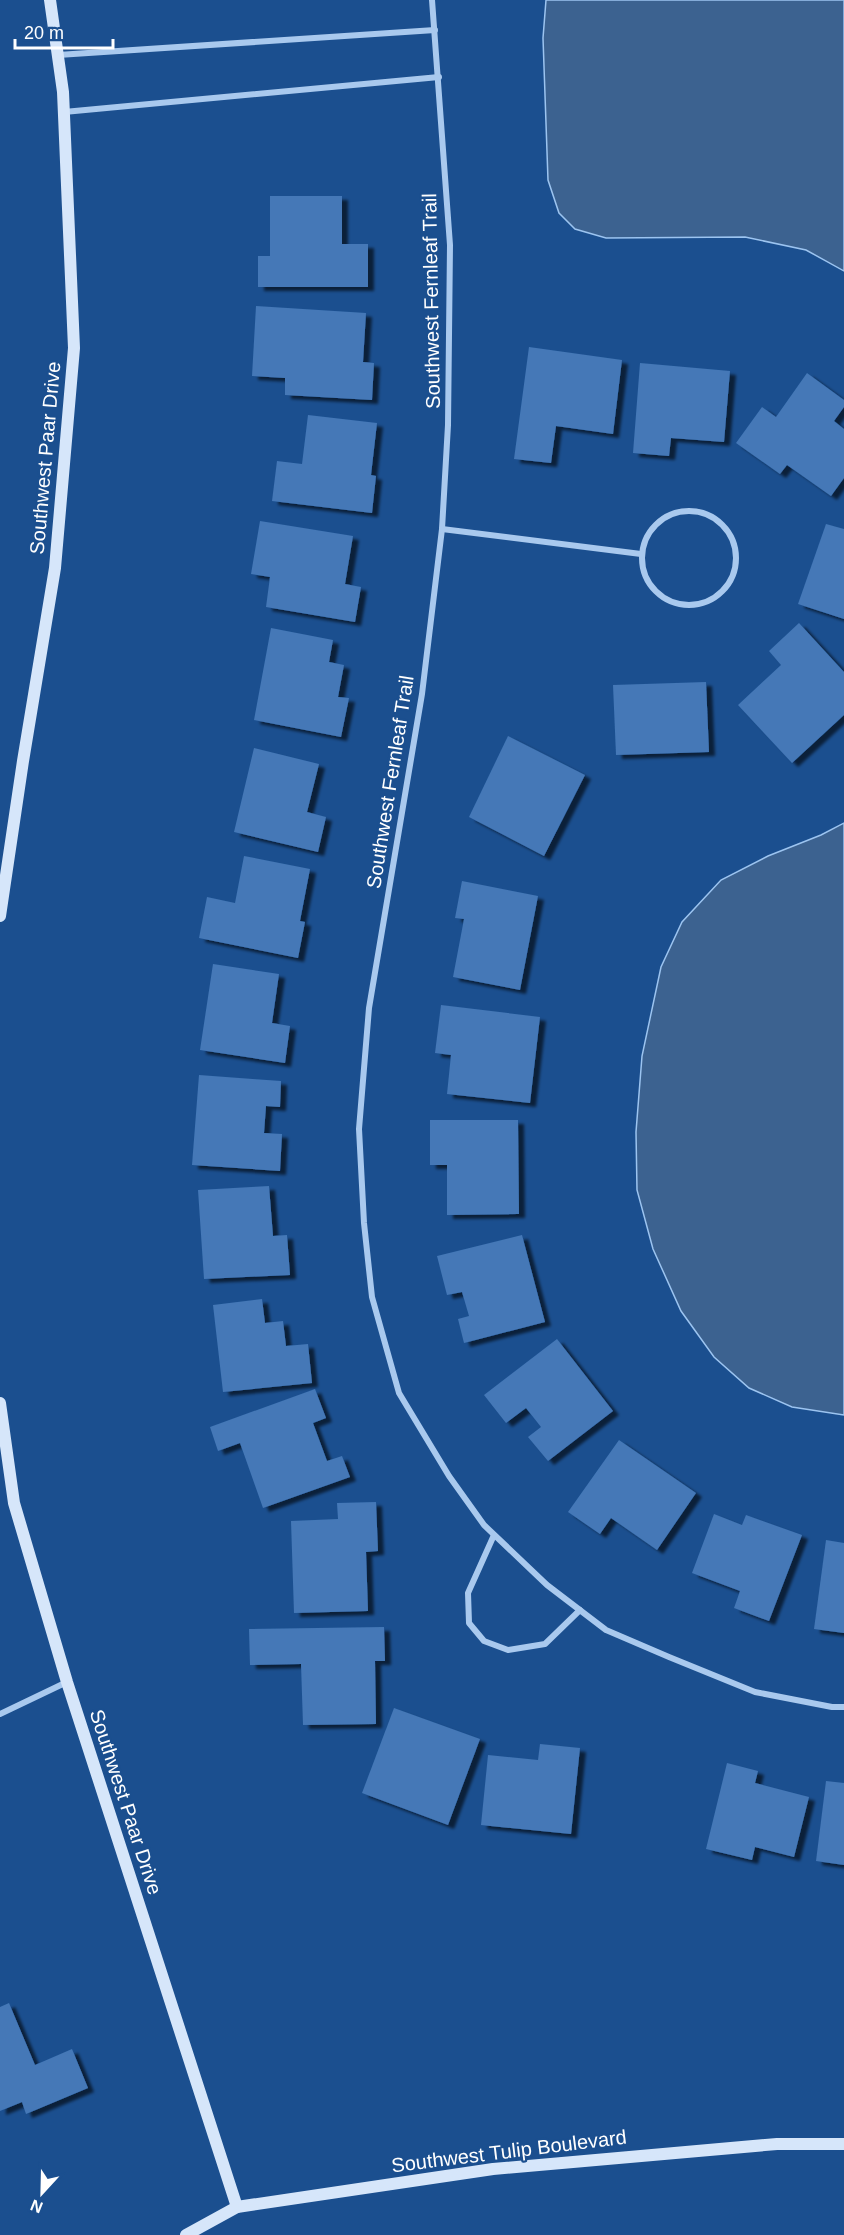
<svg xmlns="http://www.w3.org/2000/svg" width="844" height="2235" viewBox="0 0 844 2235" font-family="Helvetica,sans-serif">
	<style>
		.water { fill: #3c6290; stroke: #9cc4f0; stroke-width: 1.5 }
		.building { fill: #4478b7; filter: url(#shadow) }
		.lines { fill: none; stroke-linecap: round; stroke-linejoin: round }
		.street { stroke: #a9c9ee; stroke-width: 6 }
		.secondary { stroke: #d6e6fa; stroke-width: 12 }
		.labels { text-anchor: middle; stroke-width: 4.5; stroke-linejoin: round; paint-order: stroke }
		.street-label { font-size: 20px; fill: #fff; stroke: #1b4f8f }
	</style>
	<defs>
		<filter id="shadow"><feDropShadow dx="6" dy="4" stdDeviation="1.5" flood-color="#0009"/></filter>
	</defs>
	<rect width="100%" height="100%" fill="#1b4f8f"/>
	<g class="water">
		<path d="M546 0H844V271L806 250 745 237 606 238 575 229 559 213 548 180 543 38Z"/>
		<path d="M844 823V1415L792 1407 749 1388 714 1357 681 1311 653 1249 637 1190 636 1132 642 1056 661 967 682 922 721 880 768 856 821 835Z"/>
	</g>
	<g class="building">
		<path d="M270 196H342V244H368V287H258V256H270Z"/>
		<path d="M256 306 366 313 363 362 374 363 372 400 285 395V378L252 376Z"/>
		<path d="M529 347 622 360 613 434 556 426 551 463 514 459Z"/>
		<path d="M640 363 730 371 724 442 671 438 669 456 633 453Z"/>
		<path d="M807 373 844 400V407L834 421 844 429V478L831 496 787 465 780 474 736 443 762 407 776 417Z"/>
		<path d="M308 415 377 423 371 475 376 476 372 513 272 501 277 461 302 464Z"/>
		<path d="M260 521 353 536 345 584 361 587 355 622 266 607 270 577 251 574Z"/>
		<path d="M826 524 844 529V619L798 604Z"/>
		<path d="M799 623 844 672V715L792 763 738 705 781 665 769 651Z"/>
		<path d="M271 628 333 640 329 662 344 665 338 697 349 698 341 737 254 720Z"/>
		<path d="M706 682 709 752 616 755 613 685Z"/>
		<path d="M508 736 585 775 544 856 469 817Z"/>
		<path d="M254 748 319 764 307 812 326 817 318 852 234 832Z"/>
		<path d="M244 856 310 869 300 921 305 922 298 958 199 938 207 897 235 903Z"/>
		<path d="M462 881 538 896 520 990 453 977 464 919 455 918Z"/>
		<path d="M213 964 279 974 272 1023 290 1026 285 1063 200 1050Z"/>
		<path d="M441 1005 540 1017 530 1103 447 1094 451 1055 435 1053Z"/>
		<path d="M199 1075 281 1081 280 1107 266 1106 264 1133 282 1134 280 1171 192 1165Z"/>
		<path d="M430 1120H518L519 1214 447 1215V1165H430Z"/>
		<path d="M269 1186 273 1236 287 1235 290 1275 204 1279 198 1190Z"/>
		<path d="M522 1235 545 1322 464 1343 458 1319 469 1316 462 1292 447 1295 437 1256Z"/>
		<path d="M262 1299 265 1323 283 1321 286 1346 308 1344 312 1383 223 1392 213 1305Z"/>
		<path d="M557 1339 613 1411 548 1461 528 1437 541 1427 526 1408 506 1423 484 1395Z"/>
		<path d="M315 1389 326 1418 313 1423 327 1461 342 1456 350 1477 263 1508 240 1443 218 1451 210 1427Z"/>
		<path d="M619 1440 696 1493 657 1550 611 1518 600 1534 568 1512Z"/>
		<path d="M376 1502 378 1551 366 1552 368 1611 294 1613 291 1521 338 1519 337 1503Z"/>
		<path d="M714 1514 742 1525 746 1515 802 1535 769 1621 734 1608 740 1591 692 1573Z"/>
		<path d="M826 1540 844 1543V1633L814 1629Z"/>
		<path d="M384 1627 385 1661H375L376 1724 303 1725 301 1664 250 1665 249 1629Z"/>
		<path d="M394 1708 480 1739 448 1825 362 1793Z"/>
		<path d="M540 1744 580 1748 571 1834 481 1825 488 1755 538 1760Z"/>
		<path d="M727 1763 758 1771 755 1783 809 1797 794 1857 755 1847 752 1860 706 1849Z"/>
		<path d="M826 1781 844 1783V1865L816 1861Z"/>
		<path d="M9 2003 35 2065 72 2049 88 2088 26 2114 22 2102 0 2111V2007Z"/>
	</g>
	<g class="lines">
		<g class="street">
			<path d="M432 0 450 245 448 425 442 529 422 694 369 1008 359 1129 364 1223 372 1297 399 1393 449 1476 484 1525 547 1585 606 1630 669 1657 755 1692 832 1707H844"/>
			<path d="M58 55 435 30"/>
			<path d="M64 112 439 77"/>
			<circle cx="689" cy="558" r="47"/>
			<path d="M442 529 641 554"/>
			<path d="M494 1535 468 1593 469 1623 484 1641 508 1650 545 1644 580 1610"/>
			<path d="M0 1714 67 1682"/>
		</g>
		<g class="secondary">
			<path d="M0 916 23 761 55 568 74 348 63 92 50 0"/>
			<path d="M0 1403 14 1503 67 1682 237 2207"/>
			<path d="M186 2235 237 2207 493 2169 777 2144H844"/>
		</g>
	</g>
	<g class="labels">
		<g class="street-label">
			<text transform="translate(431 301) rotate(-91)" y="7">Southwest Fernleaf Trail</text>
			<text transform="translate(45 458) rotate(-85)" y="7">Southwest Paar Drive</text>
			<text transform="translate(390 782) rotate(-81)" y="7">Southwest Fernleaf Trail</text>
			<text transform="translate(126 1802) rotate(72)" y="7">Southwest Paar Drive</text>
			<text transform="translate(509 2151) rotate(-7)" y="7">Southwest Tulip Boulevard</text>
		</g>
	</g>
	<g transform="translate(42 2193) rotate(202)" stroke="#1b4f8f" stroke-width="4.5" paint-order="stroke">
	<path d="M0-4.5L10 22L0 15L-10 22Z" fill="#ffffff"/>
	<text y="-9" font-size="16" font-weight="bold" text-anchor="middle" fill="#ffffff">N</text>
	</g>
	<path d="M15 39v9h98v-9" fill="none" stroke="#ffffff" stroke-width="3"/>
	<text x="24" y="39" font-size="18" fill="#ffffff" stroke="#1b4f8f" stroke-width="4.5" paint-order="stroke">20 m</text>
</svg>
